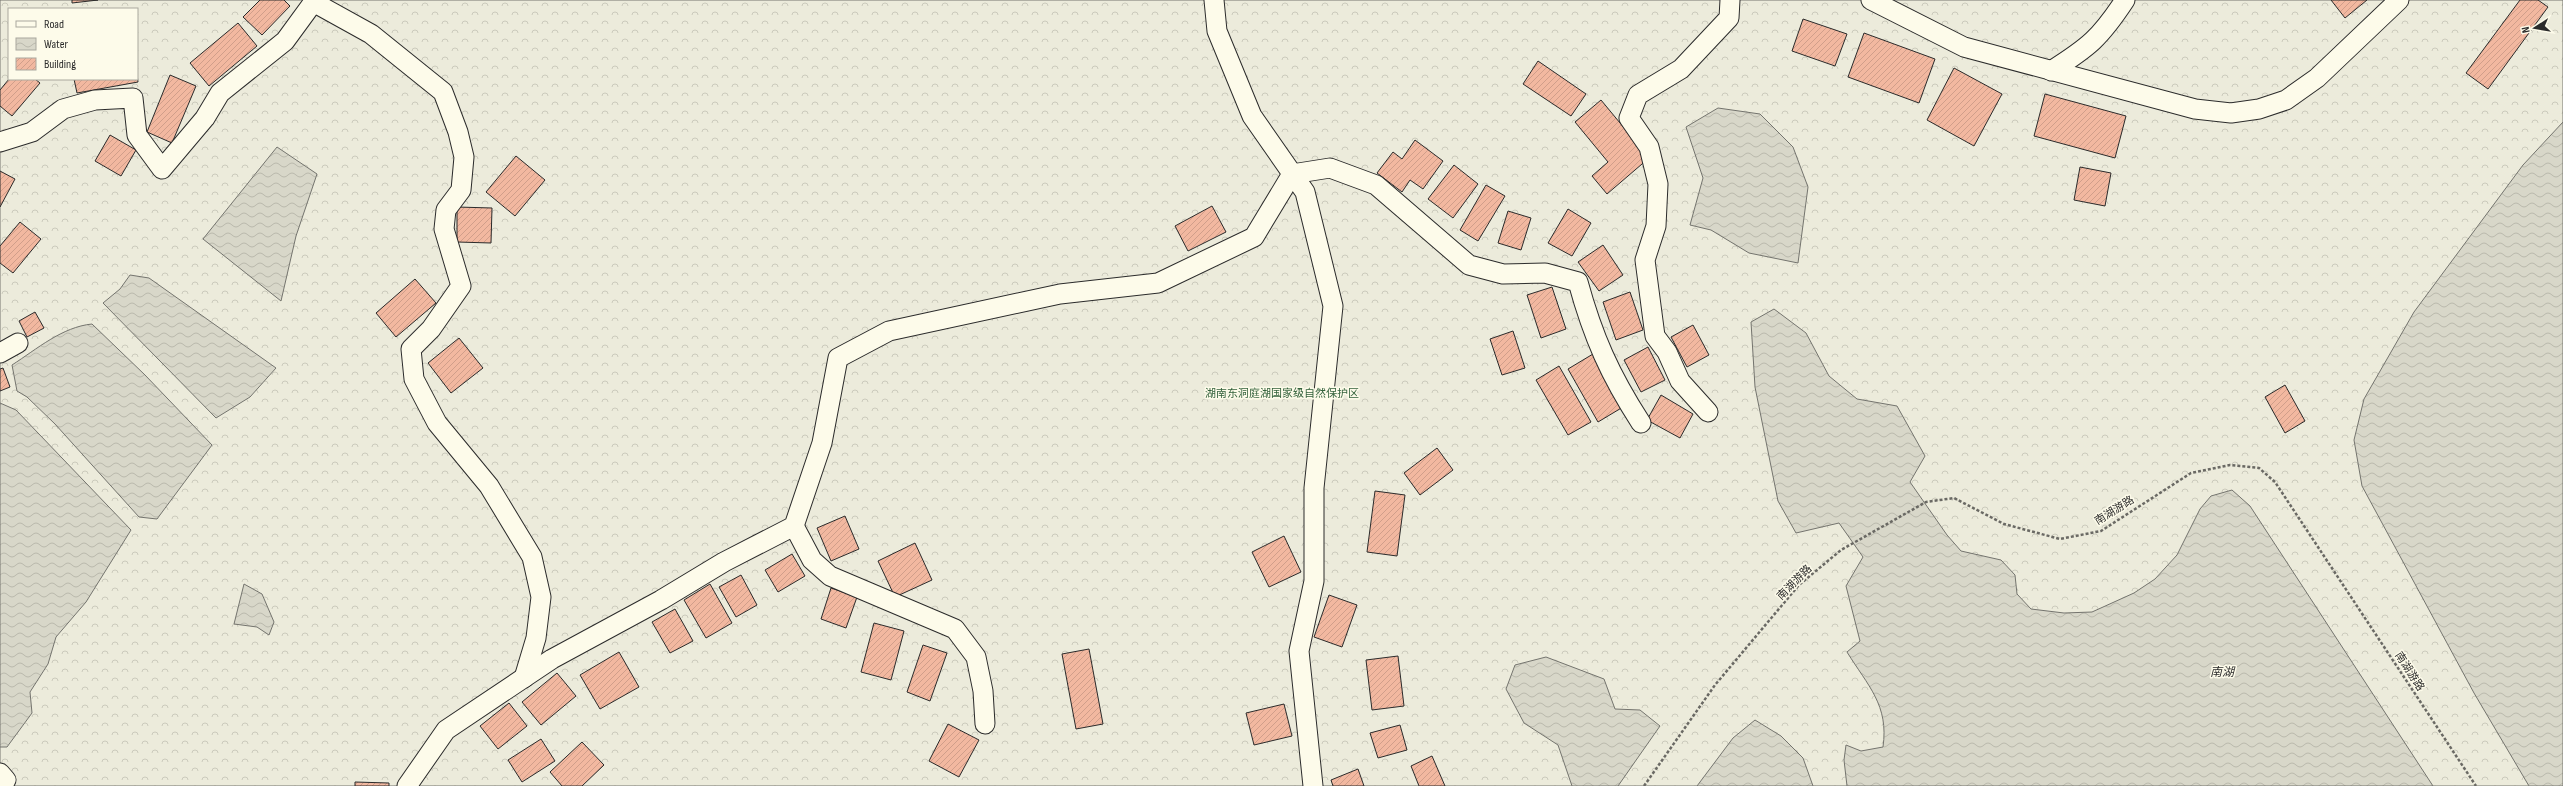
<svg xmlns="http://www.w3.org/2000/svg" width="2563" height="786" viewBox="0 0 2563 786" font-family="'Sofia Sans Condensed','Noto Sans SC',sans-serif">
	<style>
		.forest { fill: url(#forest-crowns); stroke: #74746e; fill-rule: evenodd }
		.water { fill: url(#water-waves); stroke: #74746e }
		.building { fill: url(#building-hatch); stroke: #2b2b2b }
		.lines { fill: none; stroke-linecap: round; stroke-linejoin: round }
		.minor-casing { stroke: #2b2b2b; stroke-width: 21 }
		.path { stroke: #6a6964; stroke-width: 2.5; stroke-dasharray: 3 2; stroke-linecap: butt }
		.minor { stroke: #fdfbea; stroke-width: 19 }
		.labels { text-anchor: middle; stroke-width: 3; stroke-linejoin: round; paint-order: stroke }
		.park-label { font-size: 11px; fill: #34623c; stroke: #fdfbea }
		.street-label { font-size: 11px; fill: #2b2b2b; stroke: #fdfbea }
		.water-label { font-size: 12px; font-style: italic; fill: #2b2b2b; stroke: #fdfbea }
	</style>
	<defs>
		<pattern id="forest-crowns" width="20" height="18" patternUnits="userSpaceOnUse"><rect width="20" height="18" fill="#ecebdb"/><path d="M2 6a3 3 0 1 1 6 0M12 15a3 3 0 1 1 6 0" fill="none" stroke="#cbcabc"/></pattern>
		<pattern id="water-waves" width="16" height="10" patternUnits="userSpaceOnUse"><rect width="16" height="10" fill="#d8d7c9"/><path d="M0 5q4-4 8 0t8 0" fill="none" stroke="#bab9ad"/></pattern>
		<pattern id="building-hatch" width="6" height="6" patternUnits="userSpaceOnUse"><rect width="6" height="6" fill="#f2b8a0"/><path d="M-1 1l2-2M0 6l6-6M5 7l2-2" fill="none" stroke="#d09e8a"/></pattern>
	</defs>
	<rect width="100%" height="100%" fill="#fdfbea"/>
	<path class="forest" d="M0 0H2563V786H0ZM9 9H137V79H9Z"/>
	<g class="water">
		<path d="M1718 108 1760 114 1793 147 1808 187 1798 263 1749 253 1711 230 1690 225 1703 178 1686 127Z"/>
		<path d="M2563 122V786H2529L2474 693 2362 486 2354 440 2364 399 2414 312 2523 165Z"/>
		<path d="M277 147 317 174 296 236 281 301 203 239Z"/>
		<path d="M130 275 149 278 276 368 250 397 216 418 103 303 120 289Z"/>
		<path d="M1774 309 1806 333 1829 376 1857 399 1897 406 1925 456 1910 482 1947 535 1961 551 2001 560 2015 575 2017 594 2031 609 2064 613 2092 612 2134 593 2155 579 2177 555 2200 509 2211 496 2232 490 2250 506 2433 786H1847L1844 760 1846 745 1861 751 1883 747C1889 705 1868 686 1847 652L1860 641 1846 586 1863 557 1839 523 1796 533 1778 501 1755 387 1751 322Z"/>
		<path d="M92 324 145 375 212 445 157 519 139 517 55 424 27 397 17 391 12 365C37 349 62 327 92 324Z"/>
		<path d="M0 403 16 410 131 530 86 602 56 637 48 664 30 692 32 713 7 747H0Z"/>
		<path d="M244 584 262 594 274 622 269 635 257 627 234 624Z"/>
		<path d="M1546 657 1604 679 1615 709 1640 710 1660 726 1618 786H1572L1558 745 1524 723 1506 689 1515 665Z"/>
		<path d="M1755 720 1781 736 1803 758 1813 786H1697L1733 738Z"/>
	</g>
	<g class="building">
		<path d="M72 0H98L72 3Z"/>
		<path d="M260 0H284L290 6 262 35 243 17Z"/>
		<path d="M2331 0H2367L2345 18Z"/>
		<path d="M2520 0H2538L2548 7 2488 89 2466 73Z"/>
		<path d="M1803 19 1847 34 1835 66 1792 51Z"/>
		<path d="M238 23 257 46 209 86 190 63Z"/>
		<path d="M1864 33 1935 59 1919 103 1848 77Z"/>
		<path d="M1538 61 1586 94 1571 116 1523 84Z"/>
		<path d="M1954 68 2002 94 1974 146 1927 120Z"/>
		<path d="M137 74 138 82 77 93 74 79H137Z"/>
		<path d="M170 75 196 86 172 143 147 132Z"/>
		<path d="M9 79H35L40 83 12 116 0 106V90Z"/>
		<path d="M2045 94 2126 116 2115 158 2034 136Z"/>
		<path d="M1601 100 1649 158 1607 194 1592 176 1608 162 1575 122Z"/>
		<path d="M110 135 136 150 121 176 95 161Z"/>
		<path d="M1415 140 1443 161 1423 189 1410 180 1402 192 1377 173 1393 152 1402 159Z"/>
		<path d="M516 156 545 180 515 216 486 192Z"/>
		<path d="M1454 165 1478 184 1453 218 1428 199Z"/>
		<path d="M2080 167 2111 173 2105 206 2074 200Z"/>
		<path d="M0 171 15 179 0 207Z"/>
		<path d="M1486 185 1505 196 1478 241 1460 230Z"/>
		<path d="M1212 206 1226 232 1188 251 1175 226Z"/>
		<path d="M457 207 492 208 491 243 457 242Z"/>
		<path d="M1568 209 1591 223 1572 256 1548 243Z"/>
		<path d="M1508 211 1531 218 1521 250 1498 243Z"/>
		<path d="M20 222 41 239 13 273 0 263V246Z"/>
		<path d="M1603 245 1623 275 1599 291 1578 262Z"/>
		<path d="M415 279 436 303 396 337 376 313Z"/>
		<path d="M1552 287 1566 329 1541 338 1527 295Z"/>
		<path d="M1630 292 1643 330 1616 340 1603 302Z"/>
		<path d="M35 312 44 328 27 337 19 321Z"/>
		<path d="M1693 325 1709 355 1687 367 1671 337Z"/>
		<path d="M1513 331 1525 368 1502 375 1490 339Z"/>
		<path d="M459 338 483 368 451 393 428 363Z"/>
		<path d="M1648 347 1665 380 1641 392 1624 360Z"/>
		<path d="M1593 354 1623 407 1598 422 1568 369Z"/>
		<path d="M1559 366 1591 422 1568 435 1536 380Z"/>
		<path d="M3 368 10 387 0 391V369Z"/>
		<path d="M2285 385 2305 421 2285 433 2265 397Z"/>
		<path d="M1661 395 1693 414 1680 438 1647 420Z"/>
		<path d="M1437 448 1453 470 1420 495 1404 473Z"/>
		<path d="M1375 491 1405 495 1397 556 1367 552Z"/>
		<path d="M845 516 859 549 831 561 817 528Z"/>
		<path d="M1284 536 1301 572 1269 587 1252 552Z"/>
		<path d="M915 543 932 580 895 597 878 561Z"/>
		<path d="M792 554 805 576 778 592 765 570Z"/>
		<path d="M741 575 757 605 736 617 719 587Z"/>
		<path d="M710 584 732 623 706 638 684 600Z"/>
		<path d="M831 588 857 597 846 628 821 619Z"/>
		<path d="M1329 595 1357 605 1342 647 1314 637Z"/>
		<path d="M675 609 693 641 670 653 652 622Z"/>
		<path d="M874 623 904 631 891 680 861 672Z"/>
		<path d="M923 645 947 653 930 701 907 692Z"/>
		<path d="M1089 649 1103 724 1076 729 1062 654Z"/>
		<path d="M619 652 639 687 600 709 580 675Z"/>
		<path d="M1398 656 1404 706 1372 710 1366 660Z"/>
		<path d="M557 673 576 696 541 725 522 702Z"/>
		<path d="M509 703 527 726 498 749 480 726Z"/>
		<path d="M1284 704 1292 736 1254 745 1246 713Z"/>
		<path d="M948 724 979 740 959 777 929 761Z"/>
		<path d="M1400 725 1407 750 1378 758 1370 733Z"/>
		<path d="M541 739 555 761 522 782 508 760Z"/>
		<path d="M582 742 604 765 582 786H562L550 772Z"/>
		<path d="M1432 756 1445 786H1419L1411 766Z"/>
		<path d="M1358 769 1364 786H1333L1331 780Z"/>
		<path d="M355 782 389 783V786H355Z"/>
	</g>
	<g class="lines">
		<g class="minor-casing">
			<g id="minor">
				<path d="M1214 0 1217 31 1252 116 1305 192 1333 306 1314 488V581L1299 651 1313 786"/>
				<path d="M1871 0 1964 47 2195 109 2231 113 2259 109 2286 100 2317 78 2399 0"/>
				<path d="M315 3 371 34 443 92 458 132 464 157 461 190 446 210 444 229 461 286 431 329 411 349 414 379 437 423 489 486 532 557 541 597 536 638 524 678"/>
				<path d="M2051 71C2089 47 2100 38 2125 0"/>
				<path d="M0 142 32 132 63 109 95 100 133 98 137 135 162 169 205 118 220 93 285 41 315 0"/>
				<path d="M0 353 18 343"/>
				<path d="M1708 412 1680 381 1667 352 1655 336 1645 260 1656 226 1658 184 1649 147 1629 118 1638 95 1681 69 1729 18 1730 0"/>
				<path d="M794 526 812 560 830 576 955 629 976 657 983 691 985 724"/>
				<path d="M0 773 6 780 2 786"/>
				<path d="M407 786 446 730 552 659 661 600 724 562 794 526 822 443 838 358 889 331 1060 294 1158 283 1254 237 1292 174 1330 168 1376 185 1469 265 1503 274 1545 273 1578 282C1593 337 1610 375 1641 423"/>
			</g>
		</g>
		<path class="path" d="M1644 786 1715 685 1799 585 1841 550 1926 502 1954 498 2004 524 2060 539 2101 531 2191 473 2230 465 2259 468 2275 482 2476 786"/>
		<use href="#minor" class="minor"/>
	</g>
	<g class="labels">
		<g class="park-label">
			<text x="1282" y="397">湖南东洞庭湖国家级自然保护区</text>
		</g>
		<g class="street-label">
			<text transform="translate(2114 510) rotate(-32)" y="4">南湖游路</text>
			<text transform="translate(1794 582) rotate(-45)" y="4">南湖游路</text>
			<text transform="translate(2410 671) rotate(57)" y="4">南湖游路</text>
		</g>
		<g class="water-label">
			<text x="2222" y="676">南湖</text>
		</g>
	</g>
	<rect x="8" y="8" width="130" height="72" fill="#fdfbea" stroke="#a9a89e"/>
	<rect x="16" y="21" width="20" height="6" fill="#fdfbea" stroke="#a9a89e"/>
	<text x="44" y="28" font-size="12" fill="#2b2b2b">Road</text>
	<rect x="16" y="38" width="20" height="12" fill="url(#water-waves)" stroke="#a9a89e"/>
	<text x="44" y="48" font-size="12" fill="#2b2b2b">Water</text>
	<rect x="16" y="58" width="20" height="12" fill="url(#building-hatch)" stroke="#a9a89e"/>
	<text x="44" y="68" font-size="12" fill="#2b2b2b">Building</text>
	<g transform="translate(2535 28) rotate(258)" stroke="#fdfbea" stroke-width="3" paint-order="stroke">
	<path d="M0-3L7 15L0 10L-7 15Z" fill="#2b2b2b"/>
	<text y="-6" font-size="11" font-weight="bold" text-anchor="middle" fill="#2b2b2b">N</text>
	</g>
</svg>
